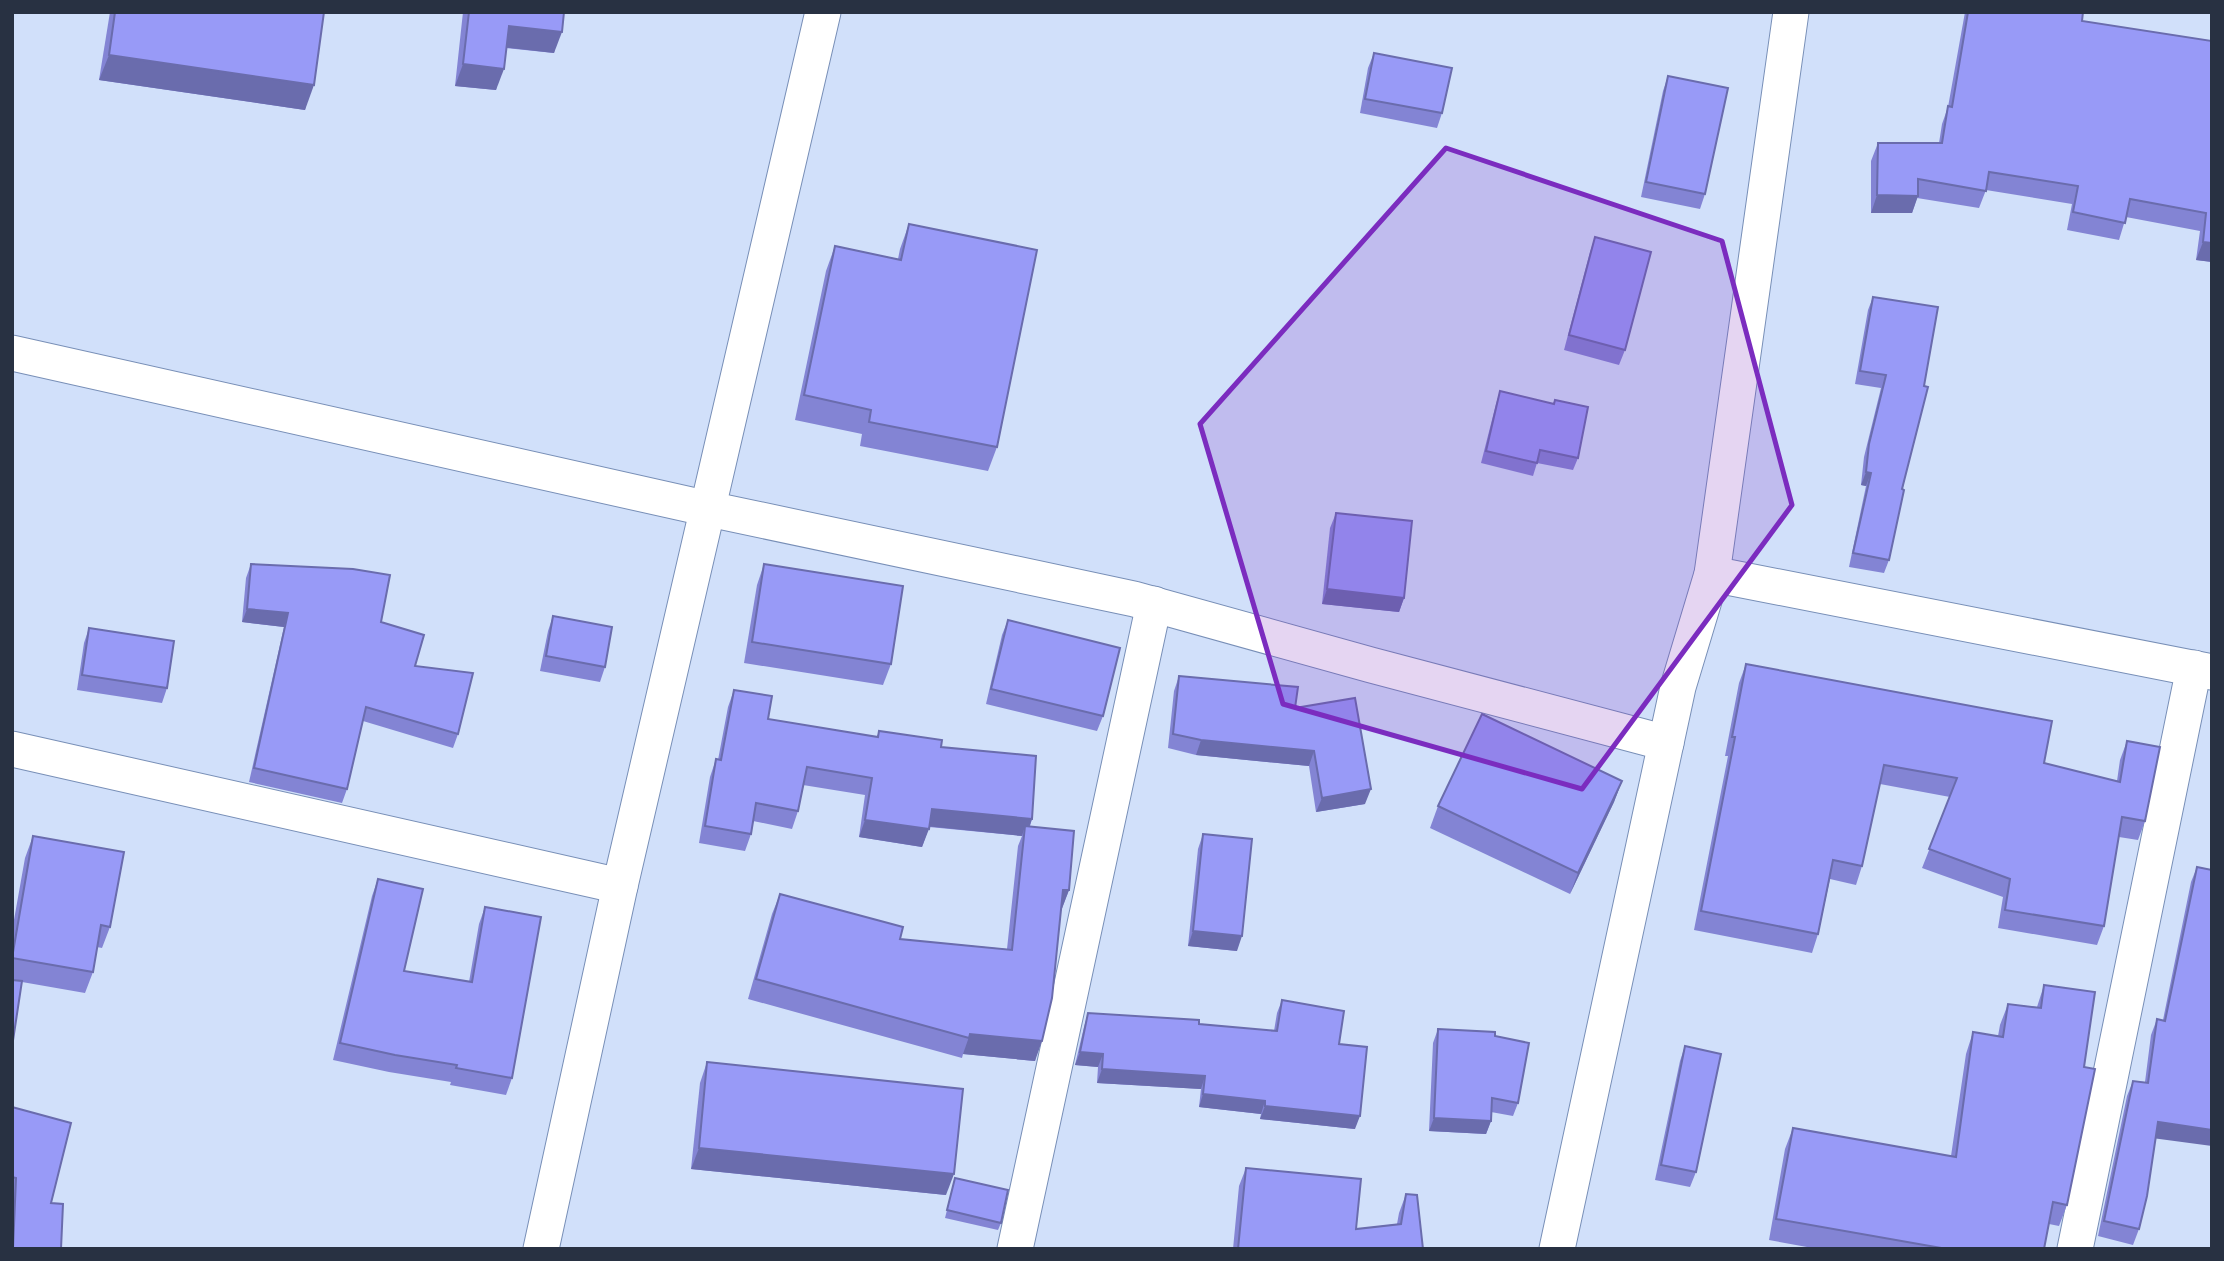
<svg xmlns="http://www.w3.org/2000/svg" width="2224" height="1261" viewBox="0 0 2224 1261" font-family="Rubik,sans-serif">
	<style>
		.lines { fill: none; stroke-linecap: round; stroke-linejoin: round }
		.street-casing { stroke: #788fb7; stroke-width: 37 }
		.street { stroke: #fff; stroke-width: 35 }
		.wall { fill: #8384d4 }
		.shaded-wall { fill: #6a6cad }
		.building { fill: #989af7; stroke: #6a6cad; stroke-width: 2 }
		.marked { fill: #7b2cbf; fill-opacity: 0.2; stroke: #7b2cbf; stroke-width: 5; stroke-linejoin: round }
	</style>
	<rect width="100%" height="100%" fill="#d1e0fa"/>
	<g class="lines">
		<g class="street-casing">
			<g id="street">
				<path d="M12 353 709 509 1134 599 1371 665 1666 743"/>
				<path d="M1712 574 2212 672"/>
				<path d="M12 749 620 886"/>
				<path d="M541 1249 620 886 823 12"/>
				<path d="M1015 1249 1154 604"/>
				<path d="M1557 1249 1678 687 1712 574 1791 12"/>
				<path d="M2075 1249 2194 668"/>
			</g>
		</g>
		<use href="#street" class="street"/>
	</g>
	<g class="wall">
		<path d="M110 12H324L305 110 99 80Z"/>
		<path d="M463 12H564L554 53 506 48 496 90 455 86Z"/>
		<path d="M1965 12H2083L2082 21 2212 41V262L2196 260 2200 231 2126 217 2119 240 2067 230 2072 204 1986 190 1979 208 1917 198 1912 213H1871V161L1878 143H1939L1942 124 1948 107Z"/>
		<path d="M1374 53 1442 113 1437 128 1360 113 1368 68Z"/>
		<path d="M1668 76 1705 194 1700 209 1641 197 1663 91Z"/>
		<path d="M909 224 997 447 988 471 860 446 862 434 795 420 826 271 835 246 898 259 900 249Z"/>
		<path d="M1595 237 1625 350 1619 365 1564 350 1590 252Z"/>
		<path d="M1873 297 1938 307 1889 560 1884 573 1849 567 1866 486 1861 485 1864 457 1881 388 1855 384 1868 310Z"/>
		<path d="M1500 391 1554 404 1555 400 1578 458 1573 470 1537 463 1533 476 1481 463 1496 404Z"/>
		<path d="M1336 513 1404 598 1399 612 1322 604 1330 528Z"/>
		<path d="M251 564 381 622 415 666 458 734 453 748 363 721 347 789 342 803 249 782 284 627 242 622 246 578Z"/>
		<path d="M764 564 891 664 883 685 744 663 757 585Z"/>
		<path d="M553 616 605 667 600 682 540 671 548 631Z"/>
		<path d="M1008 620 1103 716 1097 731 986 704 1002 635Z"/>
		<path d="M89 628 167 688 162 703 77 690 84 643Z"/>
		<path d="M1746 664 2044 763 2117 781 2120 760 2127 741 2145 821 2138 840 2119 837 2104 926 2097 945 1998 928 2003 897 1922 868 1950 797 1880 784 1862 866 1856 885 1830 879 1818 934 1812 953 1694 930 1728 756H1725L1739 683Z"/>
		<path d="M1179 676 1295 708 1365 804 1316 812 1309 766 1196 755 1168 748 1174 691Z"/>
		<path d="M734 690 768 719 877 737 879 731 941 747 1032 819 1030 826 1069 890 1061 911 1035 1061 963 1054 962 1058 748 999 772 914 780 894 900 939 1007 949 1018 846 1022 836 929 827 922 847 859 837 865 795 803 785 798 811 792 829 753 821 751 834 745 851 699 843 710 777 716 759 718 760 728 707Z"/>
		<path d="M1622 781 1614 802 1570 894 1430 828 1438 806Z"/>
		<path d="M1203 834 1237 951 1188 946 1198 849Z"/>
		<path d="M33 836 110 927 102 948 97 947 93 972 85 993 22 982 12 1047V931L25 858Z"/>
		<path d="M2197 867 2155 1138 2139 1229 2133 1245 2098 1236 2127 1096 2133 1081 2145 1082 2151 1035 2157 1019 2163 1020 2191 882Z"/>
		<path d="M378 879 404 971 469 982 479 924 485 907 512 1078 506 1095 450 1085 451 1082 389 1072 333 1060 372 896Z"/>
		<path d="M2044 985 2067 1205 2059 1226 2049 1224 2044 1249H1818L1769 1240 1785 1149 1793 1128 1951 1156 1966 1054 1973 1032 1998 1036 2000 1025 2008 1004 2037 1007Z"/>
		<path d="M1282 1000 1339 1044 1355 1129 1260 1119 1261 1114 1199 1107 1201 1089 1097 1083 1098 1067 1075 1065 1084 1027 1088 1013 1274 1031 1277 1013Z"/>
		<path d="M1438 1029 1495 1036 1518 1103 1513 1116 1491 1112V1121L1486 1134 1429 1131 1433 1043Z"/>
		<path d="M1685 1046 1696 1172 1690 1187 1655 1180 1680 1061Z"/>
		<path d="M707 1062 946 1195 691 1169 700 1083Z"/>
		<path d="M12 1107 51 1203 12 1249Z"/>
		<path d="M1246 1168 1356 1229 1397 1224 1399 1213 1406 1194 1423 1249H1233L1239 1186Z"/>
		<path d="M955 1178 1001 1223 998 1230 945 1218Z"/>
	</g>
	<g class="shaded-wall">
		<path d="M509 26 562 32 554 53 501 47Z"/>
		<path d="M109 55 314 85 305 110 99 80Z"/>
		<path d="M463 64 504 69 496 90 455 86Z"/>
		<path d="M1877 195 1918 196 1912 213H1871Z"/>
		<path d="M2203 242 2212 243V262L2196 260Z"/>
		<path d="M1866 472 1871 473 1866 486 1861 485Z"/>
		<path d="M1327 589 1404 598 1399 612 1322 604Z"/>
		<path d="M247 609 288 613 284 627 242 622Z"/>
		<path d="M1201 740 1314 751 1309 766 1196 755Z"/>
		<path d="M1622 781 1614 802 1570 894 1578 873Z"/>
		<path d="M1371 789 1365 804 1316 812 1322 798Z"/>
		<path d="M932 809 1032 819 1026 836 1025 826 1022 836 925 826Z"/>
		<path d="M865 820 929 829 922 847 859 837Z"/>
		<path d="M1063 890H1069L1061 911Z"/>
		<path d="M1193 931 1242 936 1237 951 1188 946Z"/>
		<path d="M970 1034 1042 1041 1035 1061 963 1054Z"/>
		<path d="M1080 1052 1103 1054 1098 1067 1075 1065Z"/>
		<path d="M1102 1069 1205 1076 1201 1089 1097 1083Z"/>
		<path d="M1203 1094 1265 1101 1261 1114 1199 1107Z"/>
		<path d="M1265 1106 1360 1116 1355 1129 1260 1119Z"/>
		<path d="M1434 1118 1491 1121 1486 1134 1429 1131Z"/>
		<path d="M2158 1122 2212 1130V1146L2152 1138Z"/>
		<path d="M699 1148 954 1174 946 1195 691 1169Z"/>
	</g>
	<g class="building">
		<path d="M115 12H324L314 85 109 55Z"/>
		<path d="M469 12H564L562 32 509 26 504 69 463 64Z"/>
		<path d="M1968 12H2083L2082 21 2212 41V243L2203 242 2206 213 2130 199 2125 223 2073 212 2078 186 1989 172 1986 191 1918 179V196L1877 195 1878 143H1942L1948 106 1952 107Z"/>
		<path d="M1374 53 1452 68 1442 113 1365 99Z"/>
		<path d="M1668 76 1728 88 1705 194 1646 182Z"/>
		<path d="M909 224 1037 250 997 447 869 422 871 410 804 395 835 246 901 260Z"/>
		<path d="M1595 237 1651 252 1625 350 1569 335Z"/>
		<path d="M1873 297 1938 307 1924 386 1928 387 1902 489 1904 490 1889 560 1853 553 1871 473 1866 472 1869 444 1886 375 1860 371Z"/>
		<path d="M1500 391 1554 404 1555 400 1588 407 1578 458 1540 450 1537 463 1486 451Z"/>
		<path d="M1336 513 1412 521 1404 598 1327 589Z"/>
		<path d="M251 564 353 569 390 575 381 622 424 635 415 666 473 673 458 734 366 707 347 789 254 768 288 613 247 609Z"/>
		<path d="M764 564 903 586 891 664 752 642Z"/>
		<path d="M553 616 612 627 605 667 546 656Z"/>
		<path d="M1008 620 1120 648 1103 716 991 689Z"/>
		<path d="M89 628 174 641 167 688 82 675Z"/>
		<path d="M1746 664 2052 721 2044 763 2120 782 2127 741 2160 747 2145 821 2122 817 2104 926 2005 910 2010 879 1929 849 1957 778 1884 765 1862 866 1833 860 1818 934 1701 911 1735 737H1732Z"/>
		<path d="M1179 676 1298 687 1295 708 1355 698 1371 789 1322 798 1314 751 1201 740 1173 734Z"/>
		<path d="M734 690 772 696 768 719 878 737 879 731 942 740 941 747 1036 756 1032 819 932 809 929 829 865 820 872 778 807 767 798 811 756 803 751 834 705 826 716 759 721 760Z"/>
		<path d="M1482 714 1622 781 1578 873 1438 806Z"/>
		<path d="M1025 826 1074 831 1069 890H1063L1052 998 1042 1041 970 1034 969 1038 756 979 780 894 903 927 900 939 1012 950Z"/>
		<path d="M1203 834 1252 839 1242 936 1193 931Z"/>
		<path d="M33 836 124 852 110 927 101 925 93 972 12 958Z"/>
		<path d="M2197 867 2212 870V1130L2158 1122 2147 1196 2139 1229 2104 1221 2133 1081 2148 1083 2157 1019 2165 1021Z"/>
		<path d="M378 879 423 889 404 971 472 982 485 907 541 917 512 1078 456 1068 457 1065 395 1055 340 1043Z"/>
		<path d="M12 980 22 981 12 1047Z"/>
		<path d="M2044 985 2095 992 2084 1067 2095 1069 2067 1205 2053 1202 2044 1249H1947L1776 1219 1793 1128 1956 1157 1973 1032 2003 1037 2008 1004 2041 1008Z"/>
		<path d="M1282 1000 1344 1011 1339 1044 1367 1047 1360 1116 1265 1106V1101L1203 1094 1205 1076 1102 1069 1103 1054 1080 1052 1088 1013 1199 1020V1024L1277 1031Z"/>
		<path d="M1438 1029 1495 1032V1036L1529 1043 1518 1103 1492 1098 1491 1121 1434 1118Z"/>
		<path d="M1685 1046 1721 1054 1696 1172 1661 1165Z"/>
		<path d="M707 1062 963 1089 954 1174 699 1148Z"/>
		<path d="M12 1107 71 1123 51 1203 63 1204 61 1249H13L16 1178 12 1177Z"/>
		<path d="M1246 1168 1361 1179 1356 1229 1401 1224 1406 1194 1417 1195 1423 1249H1238Z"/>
		<path d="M955 1178 1008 1190 1001 1223 947 1210Z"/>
	</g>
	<path class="marked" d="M1446 148 1722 241 1792 505 1582 789 1283 704 1200 424Z"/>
	<rect width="2224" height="1261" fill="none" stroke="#283142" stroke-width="28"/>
</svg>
